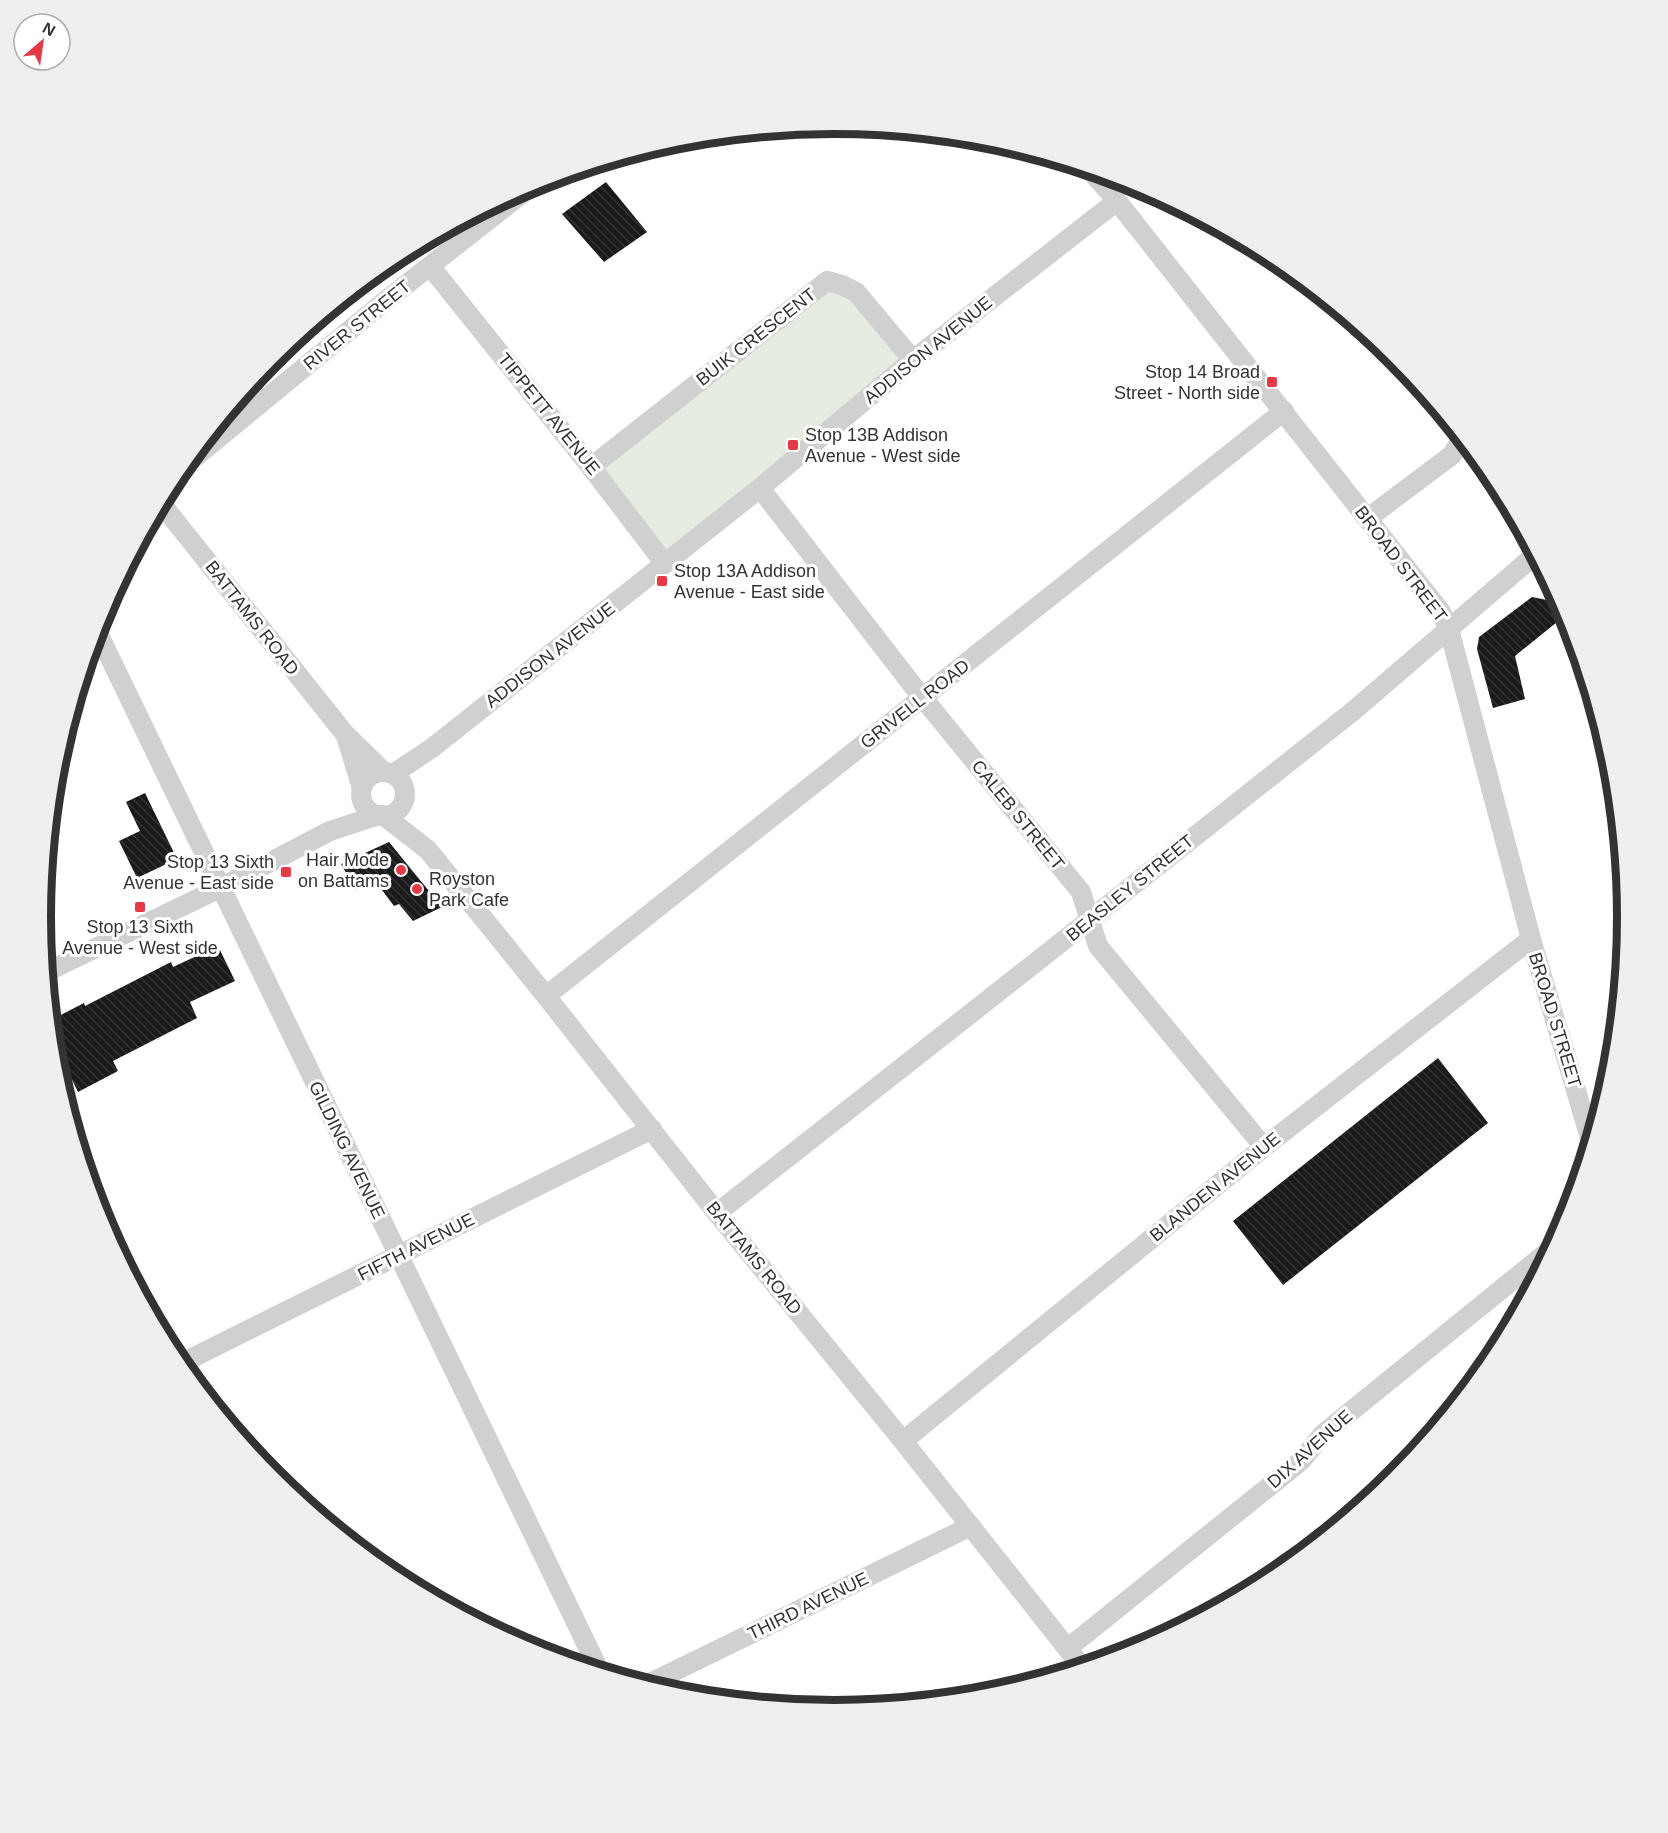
<svg xmlns="http://www.w3.org/2000/svg" width="1668" height="1833" viewBox="0 0 1668 1833" font-family="Helvetica,sans-serif">
	<style>
		.park { fill: #e6ecdf }
		.building { fill: url(#building-back-hatch) }
		.lines { fill: none; stroke-linecap: round; stroke-linejoin: round }
		.minor { stroke: #d0d0d0; stroke-width: 20 }
		.poi-dot { fill: #e63946; stroke: #fff; stroke-width: 2 }
		.labels { text-anchor: middle; stroke-width: 6; stroke-linejoin: round; paint-order: stroke }
		.street-label { font-size: 18px; fill: #333; stroke: #fff }
		.poi-label { font-size: 18px; fill: #333; stroke: #fff; text-anchor: end }
		.rim { fill: none; stroke: #333; stroke-width: 8 }
	</style>
	<defs>
		<pattern id="building-back-hatch" width="6" height="6" patternUnits="userSpaceOnUse" patternTransform="scale(1.5)"><rect width="6" height="6" fill="#1a1a1a"/><path d="M-1 5l2 2M0 0l6 6M5-1l2 2" fill="none" stroke="#333"/></pattern>
	</defs>
	<rect width="100%" height="100%" fill="#fff"/>
	<path class="park" d="M827 281 842 285 913 360 665 564 591 467Z"/>
	<g class="building">
		<path d="M606 182 647 232 604 262 562 214Z"/>
		<path d="M1532 597 1552 601 1562 618 1515 656 1525 699 1493 708 1477 649 1479 637Z"/>
		<path d="M145 793 177 859 137 878 119 841 140 831 126 802Z"/>
		<path d="M389 842 442 907 413 921 399 904 394 906 376 882 356 890 341 864Z"/>
		<path d="M218 946 235 981 190 1002 197 1018 113 1061 118 1071 78 1092 53 1041 51 1020 84 1003 85 1006 171 962 173 967Z"/>
		<path d="M1438 1058 1488 1123 1283 1285 1233 1221Z"/>
	</g>
	<g class="lines">
		<g class="minor">
			<path d="M1088 168 1117 201 1441 612 1449 629 1531 939 1591 1141"/>
			<path d="M430 266 591 467 665 564"/>
			<path d="M591 467 827 281 842 285 856 292 913 360"/>
			<path d="M178 471 384 302 538 181"/>
			<path d="M760 488 914 687 1081 892 1098 946 1264 1147"/>
			<path d="M160 502 345 734 384 772"/>
			<path d="M1368 518 1452 455 1459 443 1460 435"/>
			<path d="M96 629 599 1670"/>
			<path d="M346 736 362 788"/>
			<circle cx="383" cy="794" r="22"/>
			<path d="M393 774 432 748 760 488 913 360 1117 201"/>
			<path d="M383 815 428 850 546 996 717 1213 903 1441 1082 1667"/>
			<path d="M46 972 222 887 330 831 379 815"/>
			<path d="M546 996 1284 411"/>
			<path d="M717 1213 1040 959 1352 712 1536 554"/>
			<path d="M180 1364 652 1129"/>
			<path d="M903 1441 1264 1147 1531 939"/>
			<path d="M1068 1648 1301 1461 1323 1434 1551 1249"/>
			<path d="M646 1685 971 1526"/>
		</g>
	</g>
	<g class="poi-dot">
		<rect x="1266" y="376" width="12" height="12" rx="3"/>
		<rect x="787" y="439" width="12" height="12" rx="3"/>
		<rect x="656" y="575" width="12" height="12" rx="3"/>
		<circle cx="401" cy="870" r="6"/>
		<rect x="280" y="866" width="12" height="12" rx="3"/>
		<circle cx="417" cy="889" r="6"/>
		<rect x="134" y="901" width="12" height="12" rx="3"/>
	</g>
	<g class="labels">
		<g class="street-label">
			<text transform="translate(357 325) rotate(-39)" y="6">RIVER STREET</text>
			<text transform="translate(756 337) rotate(-38)" y="6">BUIK CRESCENT</text>
			<text transform="translate(928 350) rotate(-39)" y="6">ADDISON AVENUE</text>
			<text transform="translate(549 414) rotate(51)" y="6">TIPPETT AVENUE</text>
			<text transform="translate(1401 564) rotate(53)" y="6">BROAD STREET</text>
			<text transform="translate(252 618) rotate(52)" y="6">BATTAMS ROAD</text>
			<text transform="translate(550 655) rotate(-38)" y="6">ADDISON AVENUE</text>
			<text transform="translate(915 704) rotate(-38)" y="6">GRIVELL ROAD</text>
			<text transform="translate(1018 815) rotate(51)" y="6">CALEB STREET</text>
			<text transform="translate(1130 888) rotate(-39)" y="6">BEASLEY STREET</text>
			<text transform="translate(1555 1020) rotate(73)" y="6">BROAD STREET</text>
			<text transform="translate(347 1150) rotate(64)" y="6">GILDING AVENUE</text>
			<text transform="translate(1215 1187) rotate(-39)" y="6">BLANDEN AVENUE</text>
			<text transform="translate(416 1247) rotate(-27)" y="6">FIFTH AVENUE</text>
			<text transform="translate(754 1258) rotate(51)" y="6">BATTAMS ROAD</text>
			<text transform="translate(1310 1449) rotate(-42)" y="6">DIX AVENUE</text>
			<text transform="translate(808 1606) rotate(-26)" y="6">THIRD AVENUE</text>
		</g>
		<g class="poi-label">
			<text x="1260" y="378">Stop 14 Broad<tspan x="1260" dy="21">Street - North side</tspan></text>
			<text x="805" y="441" text-anchor="start">Stop 13B Addison<tspan x="805" dy="21">Avenue - West side</tspan></text>
			<text x="674" y="577" text-anchor="start">Stop 13A Addison<tspan x="674" dy="21">Avenue - East side</tspan></text>
			<text x="389" y="866">Hair Mode<tspan x="389" dy="21">on Battams</tspan></text>
			<text x="274" y="868">Stop 13 Sixth<tspan x="274" dy="21">Avenue - East side</tspan></text>
			<text x="429" y="885" text-anchor="start">Royston<tspan x="429" dy="21">Park Cafe</tspan></text>
			<text x="140" y="933" text-anchor="middle">Stop 13 Sixth<tspan x="140" dy="21">Avenue - West side</tspan></text>
		</g>
	</g>
	<path d="M0 0H1668V1833H0ZM51 917a783 783 0 1 1 1566 0a783 783 0 1 1-1566 0Z" fill="#efefef" fill-rule="evenodd"/>
	<path class="rim" d="M51 917a783 783 0 1 1 1566 0a783 783 0 1 1-1566 0Z"/>
	<g transform="translate(42 42) rotate(29)"><circle r="28" fill="#ffffff" stroke="#adadad" stroke-width="1.5"/>
	<path d="M0-4.5L10 22L0 15L-10 22Z" fill="#e63946"/>
	<text y="-9" font-size="16" font-weight="bold" text-anchor="middle" fill="#333333">N</text>
	</g>
</svg>
